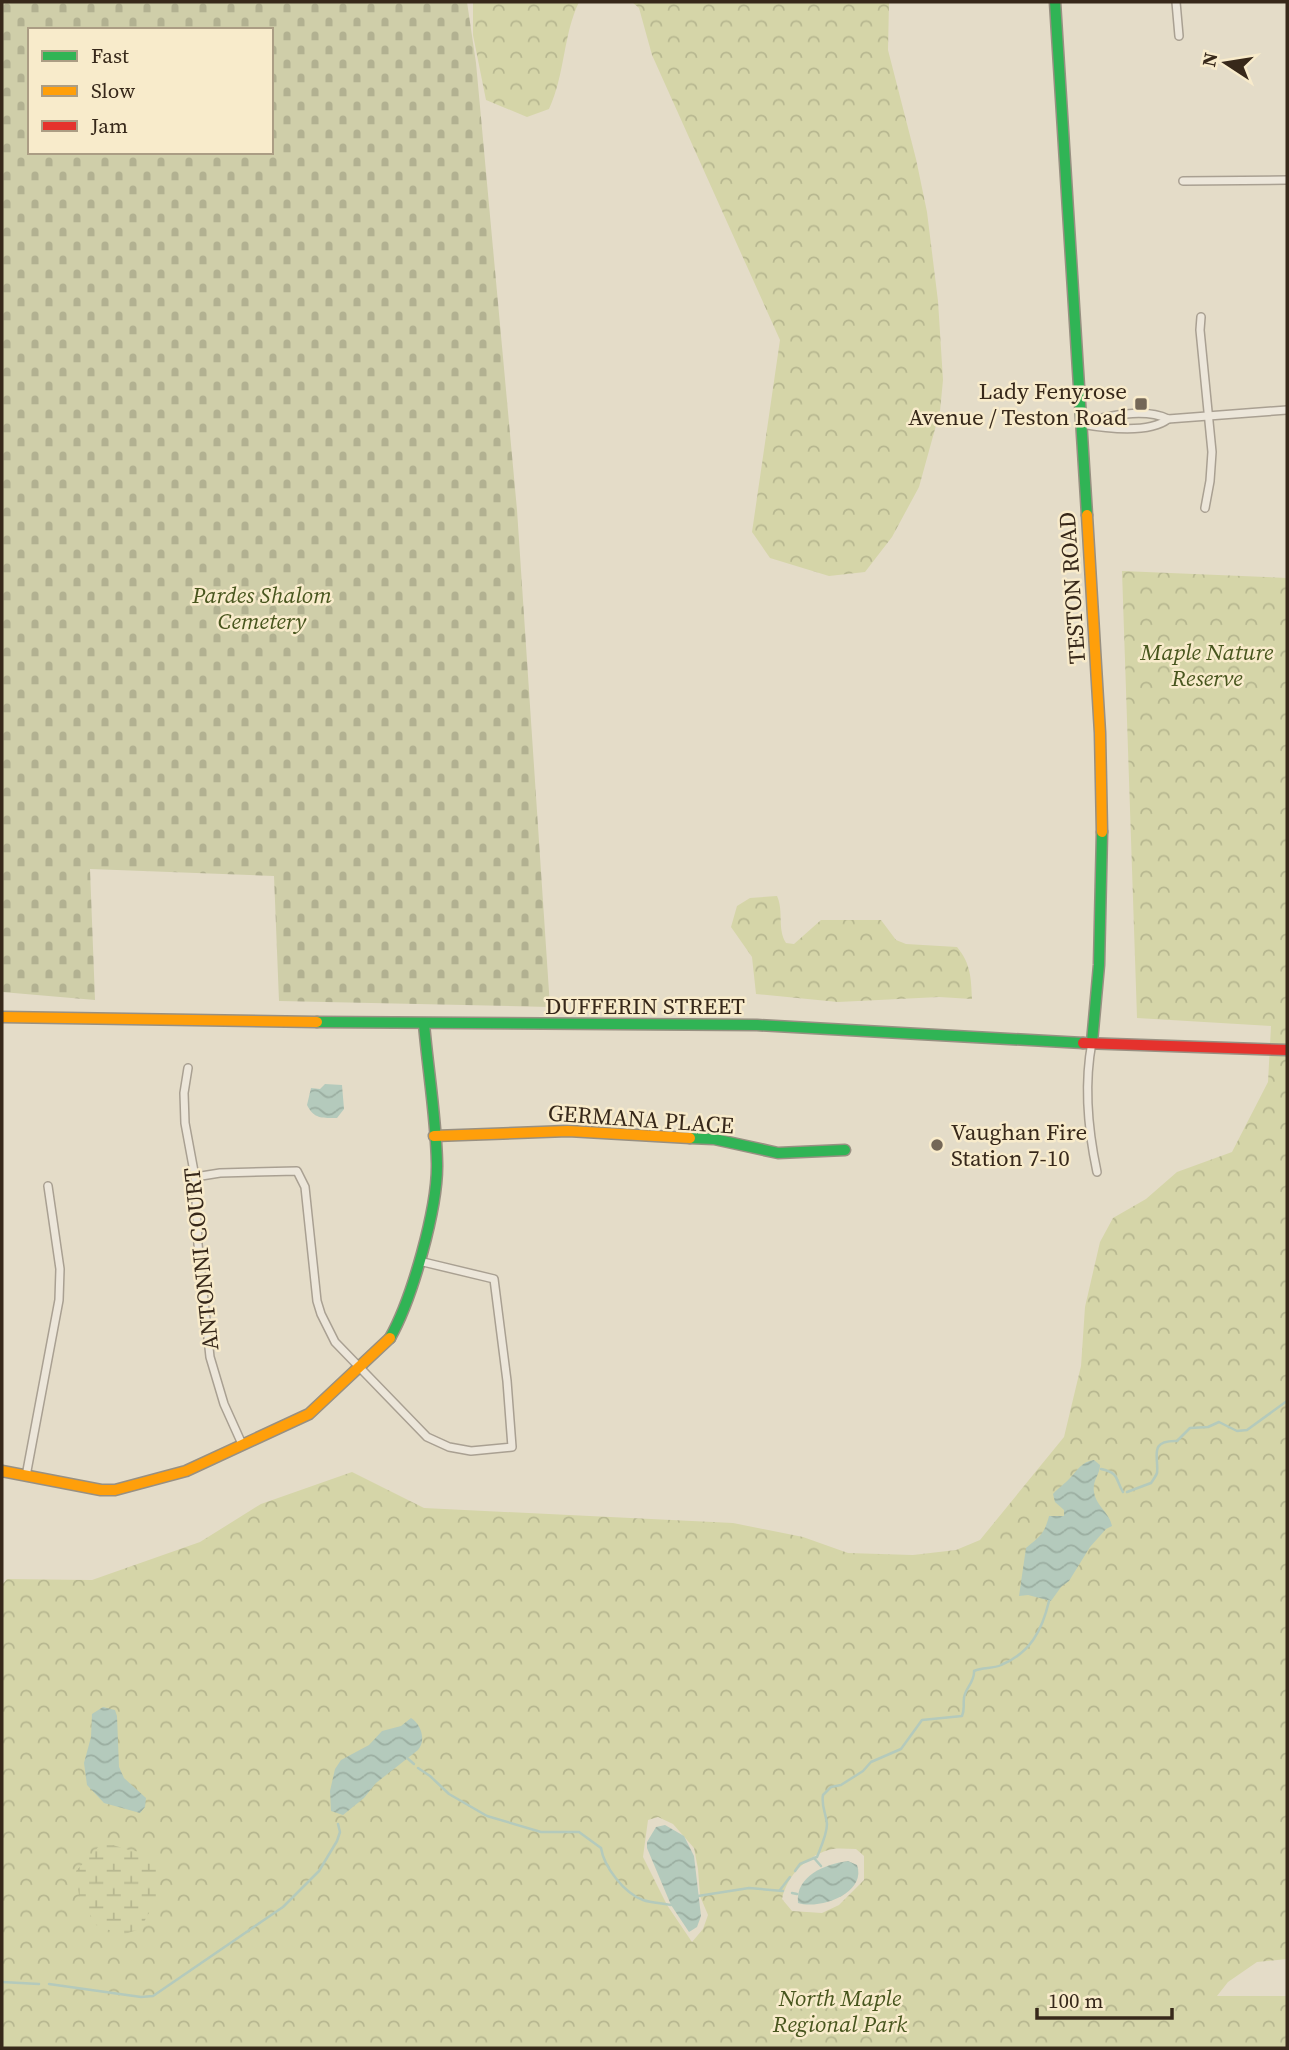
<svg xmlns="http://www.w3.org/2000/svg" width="1289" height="2050" viewBox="0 0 1289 2050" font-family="'Source Serif 4',serif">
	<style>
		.forest { fill: url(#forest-crowns); fill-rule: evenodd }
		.wetland { fill: url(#wetland-marsh) }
		.cemetery { fill: url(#cemetery-stones); fill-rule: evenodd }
		.water { fill: url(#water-waves) }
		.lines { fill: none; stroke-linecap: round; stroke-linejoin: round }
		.stream { stroke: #b4cabc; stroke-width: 2.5 }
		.street-casing { stroke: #a9a092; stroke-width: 10 }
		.fast-casing { stroke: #989082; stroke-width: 13 }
		.slow-casing { stroke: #989082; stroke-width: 13 }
		.jam-casing { stroke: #989082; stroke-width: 13 }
		.street { stroke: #ece6da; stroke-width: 7 }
		.fast { stroke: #30b455; stroke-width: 10 }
		.slow { stroke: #ff9f0a; stroke-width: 10 }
		.jam { stroke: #e5322d; stroke-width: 10 }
		.poi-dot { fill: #746757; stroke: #f8ebcb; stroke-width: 2.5 }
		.labels { text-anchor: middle; stroke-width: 5; stroke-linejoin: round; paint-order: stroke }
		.poi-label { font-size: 23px; fill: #37281a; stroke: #f8ebcb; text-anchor: end }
		.street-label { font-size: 23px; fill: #37281a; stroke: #f8ebcb }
		.park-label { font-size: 23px; font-style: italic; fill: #48561e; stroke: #f8ebcb }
	</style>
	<defs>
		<pattern id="forest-crowns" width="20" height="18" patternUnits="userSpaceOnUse" patternTransform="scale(1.75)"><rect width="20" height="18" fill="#d5d5a8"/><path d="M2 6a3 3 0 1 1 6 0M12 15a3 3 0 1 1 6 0" fill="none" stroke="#b7b790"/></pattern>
		<pattern id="wetland-marsh" width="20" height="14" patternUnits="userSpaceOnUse" patternTransform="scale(1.75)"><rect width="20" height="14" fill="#d5d5a8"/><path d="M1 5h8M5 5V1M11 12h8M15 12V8" fill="none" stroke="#b7b790"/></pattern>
		<pattern id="cemetery-stones" width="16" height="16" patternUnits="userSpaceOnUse" patternTransform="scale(1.75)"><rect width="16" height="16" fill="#cfcea9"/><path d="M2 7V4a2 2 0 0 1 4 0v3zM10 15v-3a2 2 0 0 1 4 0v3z" fill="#b2b191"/></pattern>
		<pattern id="water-waves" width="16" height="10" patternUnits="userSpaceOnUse" patternTransform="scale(1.75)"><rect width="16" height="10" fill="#b4cabc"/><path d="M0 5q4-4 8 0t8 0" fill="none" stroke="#9baea1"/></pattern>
	</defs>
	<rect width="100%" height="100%" fill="#e4dcc8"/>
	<g class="forest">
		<path d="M473 2H579C563 35 565 75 549 109L527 117 486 100 473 35Z"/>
		<path d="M632 2H889L888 50 916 159 927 212 938 301 943 380 940 411 919 487 892 537 865 572 829 576 770 558 752 532 780 340 652 55 639 8Z"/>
		<path d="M1122 571 1287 578V1959L1257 1962 1228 1982 1217 1996H1287V2048H2V1585L7 1579 92 1580 200 1542 261 1504 352 1472 424 1508 733 1523 803 1537 848 1553 913 1555 956 1550 980 1540 1064 1437 1081 1366 1085 1307 1100 1242 1113 1218 1146 1199 1177 1172 1232 1152 1268 1082 1271 1026 1137 1018ZM658 1817 673 1824 694 1848 698 1869 700 1896 708 1915 703 1929 692 1942 667 1905 643 1857 648 1820ZM856 1849 864 1856V1880L839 1905 822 1913 792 1911 782 1899C787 1875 808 1854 833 1849 840 1848 848 1849 856 1849Z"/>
		<path d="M777 896C784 911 777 929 786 943L794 944 821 920H881L896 940 906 944 957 947C971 964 971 978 972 999L939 997 838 1002 756 994 752 957 731 927 737 906 750 898Z"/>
	</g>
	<path class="wetland" d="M103 1842 129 1850 159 1855V1895L140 1929 122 1935 96 1925 79 1895 76 1871Z"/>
	<path class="cemetery" d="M2 2H467L476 63 517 510 550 1007 279 1001 274 876 90 869 95 1000 2 992ZM30 30H271V152H30Z"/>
	<g class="water">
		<path d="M325 1084 342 1085 344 1109 337 1118C322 1118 314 1119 307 1105L311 1088 320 1089Z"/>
		<path d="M1094 1460 1100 1465C1100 1475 1092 1480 1094 1492 1096 1506 1110 1513 1112 1526L1106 1529 1090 1547 1069 1581 1061 1587 1051 1601 1028 1595 1019 1596 1026 1548C1040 1536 1044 1535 1049 1516H1064V1510L1055 1502 1053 1494C1059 1487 1065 1484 1070 1478 1078 1470 1081 1462 1094 1460Z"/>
		<path d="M103 1707 115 1710 117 1716 119 1767 124 1778 146 1798 145 1807 140 1813 104 1803 87 1785 84 1763 91 1737 92 1714Z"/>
		<path d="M411 1718C422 1725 426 1741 418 1750L376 1783 364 1798 343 1815 331 1811 330 1791 335 1769 341 1760 369 1745 382 1731 401 1726Z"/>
		<path d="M665 1825 684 1836 694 1856 701 1916 697 1927 689 1932 671 1905 647 1848V1842L656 1827Z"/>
		<path d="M848 1861 857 1865C867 1893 820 1910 798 1903 795 1876 825 1864 848 1861Z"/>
	</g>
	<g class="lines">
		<g class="stream">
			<path d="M1101 1469C1120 1473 1115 1479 1123 1492"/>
			<path d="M1127 1492 1151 1483C1153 1480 1156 1476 1157 1473 1159 1457 1148 1440 1177 1441L1190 1428 1208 1427 1219 1422 1237 1431 1247 1430 1287 1401"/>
			<path d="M407 1758 414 1764"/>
			<path d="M418 1768 430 1776 449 1794 487 1816 541 1832H579L601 1848C604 1867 624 1893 643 1900 652 1903 662 1903 671 1905"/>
			<path d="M814 1858 817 1857C821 1847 827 1834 827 1824 826 1813 821 1806 823 1795L831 1787 841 1785 863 1771 871 1762 901 1749 922 1720 962 1716C965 1709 963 1705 964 1698 965 1688 975 1682 974 1671 983 1667 993 1669 1001 1665 1030 1653 1042 1631 1049 1601"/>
			<path d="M814 1858 821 1866"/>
			<path d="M795 1871 800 1864 814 1858"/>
			<path d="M780 1890 790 1877"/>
			<path d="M792 1893 797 1894"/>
			<path d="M698 1896 749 1888 783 1891"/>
			<path d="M2 1982 39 1984"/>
			<path d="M49 1984 141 1997 153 1996 283 1907 319 1871 337 1841 340 1832 338 1824"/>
		</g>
		<g class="street-casing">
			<g id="street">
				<path d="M1176 2 1179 36"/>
				<path d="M1183 181 1287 180"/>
				<path d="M1201 317 1200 330 1212 452 1210 481 1205 508"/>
				<path d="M1080 424C1106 416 1143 407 1168 419L1287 410"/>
				<path d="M1081 424C1104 428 1149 434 1168 419"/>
				<path d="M1092 1042C1084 1084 1088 1130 1097 1172"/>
				<path d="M188 1068 184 1093 185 1123 195 1177 198 1244 210 1357 224 1404 242 1444"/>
				<path d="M195 1177 220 1173 297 1171 305 1187 317 1301 321 1314 335 1342 427 1437 449 1447 471 1451 512 1447 507 1381 494 1279 419 1261"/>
				<path d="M26 1476 59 1300 60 1269 48 1186"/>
			</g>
		</g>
		<g class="fast-casing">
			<g id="fast">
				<path d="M1055 2 1087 515"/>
				<path d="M317 1022 757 1025 1083 1043"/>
				<path d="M1092 1042 1099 965 1102 832"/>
				<path d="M690 1138 714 1139 778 1153 845 1150"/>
				<path d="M390 1338C412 1299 438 1208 437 1163 436 1117 428 1070 424 1024"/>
			</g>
		</g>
		<g class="slow-casing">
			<g id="slow">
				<path d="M1087 515 1100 733 1102 832"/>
				<path d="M2 1017 317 1022"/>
				<path d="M434 1136 568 1131 690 1138"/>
				<path d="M2 1471 101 1490H115L186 1471 309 1414 390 1338"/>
			</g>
		</g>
		<g class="jam-casing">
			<path id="jam" d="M1083 1043 1287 1050"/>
		</g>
		<use href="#street" class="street"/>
		<use href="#fast" class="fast"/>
		<use href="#slow" class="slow"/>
		<use href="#jam" class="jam"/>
	</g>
	<g class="poi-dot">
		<rect x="1134" y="397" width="14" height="14" rx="3.5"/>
		<circle cx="937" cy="1145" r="7"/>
	</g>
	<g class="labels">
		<g class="poi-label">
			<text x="1127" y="399">Lady Fenyrose<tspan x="1127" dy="26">Avenue / Teston Road</tspan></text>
			<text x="951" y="1140" text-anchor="start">Vaughan Fire<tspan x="951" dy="26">Station 7-10</tspan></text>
		</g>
		<g class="street-label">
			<text transform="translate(1072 588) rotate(-94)" y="8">TESTON ROAD</text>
			<text x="645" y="1014">DUFFERIN STREET</text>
			<text transform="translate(641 1119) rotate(4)" y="8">GERMANA PLACE</text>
			<text transform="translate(201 1259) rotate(-96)" y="8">ANTONNI COURT</text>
		</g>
		<g class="park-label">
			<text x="262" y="603">Pardes Shalom<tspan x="262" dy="26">Cemetery</tspan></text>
			<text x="1207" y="660">Maple Nature<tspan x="1207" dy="26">Reserve</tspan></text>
			<text x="840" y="2006">North Maple<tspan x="840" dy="26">Regional Park</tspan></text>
		</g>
	</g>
	<rect width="1289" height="2050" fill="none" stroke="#37281a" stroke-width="7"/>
	<rect x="28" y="28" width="245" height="126" fill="#f8ebcb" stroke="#ab9d84" stroke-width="2"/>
	<rect x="42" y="51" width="35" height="10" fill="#30b455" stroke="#ab9d84" stroke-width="2"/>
	<text x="91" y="63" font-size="21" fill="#37281a">Fast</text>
	<rect x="42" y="86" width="35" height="10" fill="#ff9f0a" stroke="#ab9d84" stroke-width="2"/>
	<text x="91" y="98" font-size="21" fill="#37281a">Slow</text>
	<rect x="42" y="121" width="35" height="10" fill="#e5322d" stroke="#ab9d84" stroke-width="2"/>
	<text x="91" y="133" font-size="21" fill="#37281a">Jam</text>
	<g transform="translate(1226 63) rotate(282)" stroke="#f8ebcb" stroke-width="5" paint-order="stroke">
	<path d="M0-5L12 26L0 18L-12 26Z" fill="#37281a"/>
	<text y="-10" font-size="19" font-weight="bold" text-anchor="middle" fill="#37281a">N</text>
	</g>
	<path d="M1037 2008v10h135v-10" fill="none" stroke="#37281a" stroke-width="3.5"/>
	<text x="1048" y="2008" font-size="21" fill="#37281a" stroke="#f8ebcb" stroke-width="5" paint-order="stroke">100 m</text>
</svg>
